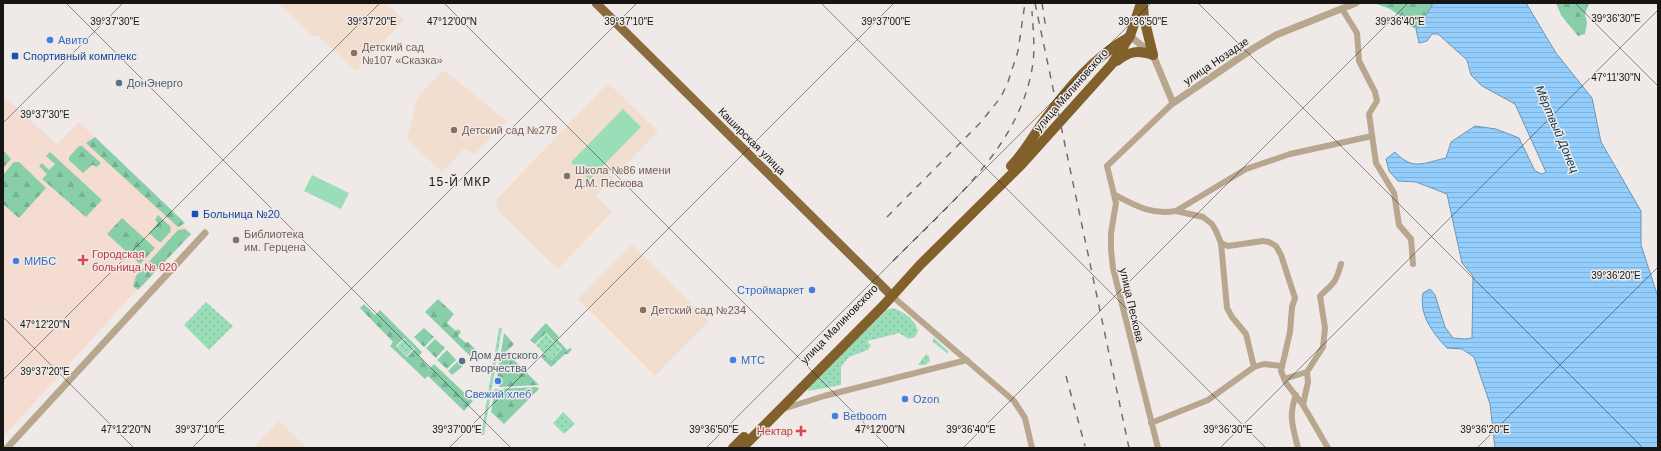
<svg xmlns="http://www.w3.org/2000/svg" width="1661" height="451" viewBox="0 0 1661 451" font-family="Helvetica,sans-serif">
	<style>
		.education { fill: #f1dece }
		.medical { fill: #f4dcd1 }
		.grass { fill: url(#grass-dots) }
		.forest { fill: url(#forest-firs); fill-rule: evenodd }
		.pitch { fill: #99deb9 }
		.water { fill: url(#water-rules); stroke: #6e96b6 }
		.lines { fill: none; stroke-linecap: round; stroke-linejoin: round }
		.minor { stroke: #b8a68e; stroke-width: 6 }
		.tertiary { stroke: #b8a68e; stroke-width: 7 }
		.primary { stroke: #8b6b3d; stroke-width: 9 }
		.trunk { stroke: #82602c; stroke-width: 10 }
		.rail { stroke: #726f6d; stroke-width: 1.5; stroke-dasharray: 7 7; stroke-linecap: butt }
		.ticks { fill: none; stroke: #161513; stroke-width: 1; stroke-opacity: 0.45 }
		.shop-dot { fill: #3f7fe0; stroke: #efeae7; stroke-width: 1.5 }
		.education-dot { fill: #8d6e63; stroke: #efeae7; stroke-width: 1.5 }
		.transit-dot { fill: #1a4fb4; stroke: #efeae7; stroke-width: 1.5 }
		.service-dot { fill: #5c6f8a; stroke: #efeae7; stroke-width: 1.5 }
		.health-dot { fill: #e0444e; stroke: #efeae7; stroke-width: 1.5 }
		.labels { text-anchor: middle; stroke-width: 3; stroke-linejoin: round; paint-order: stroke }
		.shop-label { font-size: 11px; fill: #366cbe; stroke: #efeae7; text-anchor: start }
		.education-label { font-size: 11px; fill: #785e54; stroke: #efeae7; text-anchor: start }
		.transit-label { font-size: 11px; fill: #164399; stroke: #efeae7; text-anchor: start }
		.street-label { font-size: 11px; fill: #161513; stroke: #efeae7 }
		.service-label { font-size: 11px; fill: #4e5e75; stroke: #efeae7; text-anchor: start }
		.health-label { font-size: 11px; fill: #be3a42; stroke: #efeae7; text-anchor: start }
		.water-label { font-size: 12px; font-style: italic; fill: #093755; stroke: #efeae7 }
		.neighbourhood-label { font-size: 12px; letter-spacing: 1px; fill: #161513; stroke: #efeae7 }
		.ticks-label { font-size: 10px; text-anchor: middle; fill: #161513; stroke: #efeae7; stroke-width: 3; stroke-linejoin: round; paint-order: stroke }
	</style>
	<defs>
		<pattern id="grass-dots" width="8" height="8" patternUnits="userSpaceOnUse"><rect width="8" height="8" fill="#99deb9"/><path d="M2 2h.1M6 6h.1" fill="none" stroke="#83be9e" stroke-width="1.8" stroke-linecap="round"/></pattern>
		<pattern id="forest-firs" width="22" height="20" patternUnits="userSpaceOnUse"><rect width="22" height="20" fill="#88cea9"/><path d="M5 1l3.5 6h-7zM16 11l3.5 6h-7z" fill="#75b091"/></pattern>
		<pattern id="water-rules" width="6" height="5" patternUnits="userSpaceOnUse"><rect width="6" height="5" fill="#94cefc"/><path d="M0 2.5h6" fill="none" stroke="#7fb0d7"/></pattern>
	</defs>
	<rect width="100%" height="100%" fill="#efeae7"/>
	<g class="education">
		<path d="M282 3H386L404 20 356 71 318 36H313L280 5Z"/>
		<path d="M442 72H446L507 121 475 154 464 149 442 172 407 139 417 98Z"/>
		<path d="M608 83 658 131 596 196 612 212 558 269 498 211 496 200Z"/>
		<path d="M632 245 709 321 655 376 578 299Z"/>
		<path d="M279 421 307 448H253Z"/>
	</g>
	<path class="medical" d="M3 96 57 144 79 122 190 231 3 437Z"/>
	<g class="grass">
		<path d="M206 302 233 326 209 350 184 325Z"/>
		<path d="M892 308C902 310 916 320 918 331L915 337 909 339 899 333 868 341V343L871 345 868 350 849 357 841 367V385L808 391 809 386 887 310Z"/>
		<path d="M499 328H502L484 435H481Z"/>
		<path d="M546 334 561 349 551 360 536 345Z"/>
		<path d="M934 338 948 351V354L932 341Z"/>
		<path d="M404 339 414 348 407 356 397 347Z"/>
		<path d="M926 354 929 356 930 361 925 365H918Z"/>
		<path d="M563 412 575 424 564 434 553 423Z"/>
	</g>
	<g class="forest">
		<path d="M1374 3H1432V6L1416 29 1408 25 1400 16 1390 9Z"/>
		<path d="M1556 3H1589L1585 14 1587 23 1585 34 1578 36 1561 15Z"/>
		<path d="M95 137 185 223 178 227 86 143Z"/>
		<path d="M79 146H82L101 163 97 167 93 165H92L83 173 69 160V157Z"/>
		<path d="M3 150 11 159 3 168Z"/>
		<path d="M50 152 102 200 86 217 42 179 47 174 39 166 42 163 49 170 55 164 46 156Z"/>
		<path d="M14 162H19L46 188 19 218 3 204V175Z"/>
		<path d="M158 215 171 227 170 232 161 242 158 241 149 233 158 223 155 220Z"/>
		<path d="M122 218 155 248 140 264 107 234Z"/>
		<path d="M185 229 191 234 138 290 133 286 136 276 178 230Z"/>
		<path d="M438 299 454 314 447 323 456 331 458 329 461 332 458 336 466 343 468 342 478 352 472 358 425 312Z"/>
		<path d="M364 304 375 315 380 310 422 352 419 356 430 368 434 364 473 401 464 411 428 376 425 379 390 346 393 342 360 308ZM404 338 415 349 407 357 396 346Z"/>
		<path d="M546 323 559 337 557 339 567 350 570 348 572 349 568 354H565L551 367 541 357 544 354 551 360 562 349 546 333 535 344 530 340Z"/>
		<path d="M424 328 434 337 424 347 414 337Z"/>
		<path d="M504 333 514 344 506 352 539 385 499 387 500 379 497 378Z"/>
		<path d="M435 339 445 348 436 358 426 348Z"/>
		<path d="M447 350 456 360 447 369 437 360Z"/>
		<path d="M458 361 463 366 452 375 448 371Z"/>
		<path d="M537 387 539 389 504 424 491 412 495 389Z"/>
	</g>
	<g class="pitch">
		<path d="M623 109 641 127 589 180 571 162Z"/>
		<path d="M312 175 349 193 341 209 304 191Z"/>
	</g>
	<path class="water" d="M1432 3H1526L1556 53 1592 98 1601 142 1641 211V245L1658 297V448H1495L1490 404 1474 357 1462 349 1447 348C1432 332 1419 315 1423 293L1430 289 1435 295 1445 327 1453 338 1465 339 1472 338 1473 276 1462 263 1447 194 1416 182 1398 181 1389 171 1386 159 1395 152C1413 171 1423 163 1446 158L1451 142 1475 126 1496 129 1519 138 1535 171 1542 174 1546 172 1515 104 1482 86 1471 75 1467 60 1438 34H1432L1427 41 1419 43 1416 29 1432 6Z"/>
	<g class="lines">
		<g class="minor">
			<path d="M1342 9 1357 33 1359 61 1375 92 1377 101 1369 114 1376 163 1394 193 1399 225 1411 239 1413 264"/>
			<path d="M1115 195C1136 206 1151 215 1176 211L1246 169 1290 154 1372 136"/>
			<path d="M1176 211 1203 217 1212 224 1216 231 1221 243 1227 308 1232 317 1246 334 1254 367"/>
			<path d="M1221 243 1228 246 1263 241 1269 242 1276 246 1281 255 1295 298 1292 307 1290 332 1281 371 1286 383 1303 405 1328 448"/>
			<path d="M892 296 1014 401 1025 418 1032 448"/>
			<path d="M1284 379 1307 372"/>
			<path d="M1296 395C1288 416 1293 427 1298 448"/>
			<path d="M1303 405 1308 382 1307 372 1323 347 1325 328 1320 296C1334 282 1335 285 1341 264"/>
			<path d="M783 409 824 396 967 360"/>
			<path d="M1151 423 1208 400 1254 367 1264 364 1282 366"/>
			<path d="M1158 448 1113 268 1111 250V233L1116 203 1107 166 1173 103"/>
		</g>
		<g class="tertiary">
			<path d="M1130 36 1153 55 1173 103 1254 48 1276 35 1356 3"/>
			<path d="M7 448 205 233"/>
		</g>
		<path class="primary" d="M596 3 892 296"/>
		<g class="trunk">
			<path d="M1143 6 1144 18 1153 55"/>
			<path d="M1117 61C1129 51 1138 50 1153 55"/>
			<path d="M1011 166C1024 153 1033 136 1044 121 1067 89 1094 57 1129 37"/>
			<path d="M733 448 744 437"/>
			<path d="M742 448 883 306 920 265 1022 164 1112 64 1130 36 1141 3"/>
		</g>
		<g class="rail">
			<path d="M1035 3 1129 448"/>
			<path d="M1042 3 1046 29"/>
			<path d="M887 217 981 122 1001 97 1008 82 1018 51 1025 3"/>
			<path d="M893 261C949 204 1021 147 1033 63 1035 45 1033 28 1032 11"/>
			<path d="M1066 376 1085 446"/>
		</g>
	</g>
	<path class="ticks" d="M66 3 511 448M444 3 889 448M821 3 1266 448M1198 3 1643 448M1575 3 1658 86M3 123 123 3M3 317 134 448M3 380 380 3M192 448 637 3M449 448 894 3M706 448 1151 3M963 448 1408 3M1220 448 1658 10M1477 448 1658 267"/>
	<g class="shop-dot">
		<circle cx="50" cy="40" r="4"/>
		<circle cx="16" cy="261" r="4"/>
		<circle cx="812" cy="290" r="4"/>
		<circle cx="733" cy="360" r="4"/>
		<circle cx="498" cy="381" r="4"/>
		<circle cx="905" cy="399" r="4"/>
		<circle cx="835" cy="416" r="4"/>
	</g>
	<g class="education-dot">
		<circle cx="354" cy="53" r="4"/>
		<circle cx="454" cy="130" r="4"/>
		<circle cx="567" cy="176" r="4"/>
		<circle cx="236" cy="240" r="4"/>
		<circle cx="643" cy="310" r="4"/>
	</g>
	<g class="transit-dot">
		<rect x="11" y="52" width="8" height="8" rx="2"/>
		<rect x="191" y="210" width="8" height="8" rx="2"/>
	</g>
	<g class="service-dot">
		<circle cx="119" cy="83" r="4"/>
		<circle cx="462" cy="361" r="4"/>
	</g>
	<g class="health-dot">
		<path d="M81 254h4v4h4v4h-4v4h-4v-4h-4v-4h4z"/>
		<path d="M799 425h4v4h4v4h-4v4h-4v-4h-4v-4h4z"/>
	</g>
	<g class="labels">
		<g class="shop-label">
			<text x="58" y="44">Авито</text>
			<text x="24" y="265">МИБС</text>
			<text x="804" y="294" text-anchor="end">Строймаркет</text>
			<text x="741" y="364">МТС</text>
			<text x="498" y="398" text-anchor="middle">Свежий хлеб</text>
			<text x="913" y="403">Ozon</text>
			<text x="843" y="420">Betboom</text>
		</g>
		<g class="education-label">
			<text x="362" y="51">Детский сад<tspan x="362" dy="13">№107 «Сказка»</tspan></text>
			<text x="462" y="134">Детский сад №278</text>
			<text x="575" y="174">Школа №86 имени<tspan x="575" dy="13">Д.М. Пескова</tspan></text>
			<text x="244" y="238">Библиотека<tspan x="244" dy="13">им. Герцена</tspan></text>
			<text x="651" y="314">Детский сад №234</text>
		</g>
		<g class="transit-label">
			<text x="23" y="60">Спортивный комплекс</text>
			<text x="203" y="218">Больница №20</text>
		</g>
		<g class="street-label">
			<text transform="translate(1216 61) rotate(-34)" y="4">улица Нозадзе</text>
			<text transform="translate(1071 90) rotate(-49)" y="4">улица Малиновского</text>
			<text transform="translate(752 141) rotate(45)" y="4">Каширская улица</text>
			<text transform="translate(1132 305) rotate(77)" y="4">улица Пескова</text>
			<text transform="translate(839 324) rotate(-46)" y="4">улица Малиновского</text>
		</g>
		<g class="service-label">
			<text x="127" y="87">ДонЭнерго</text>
			<text x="470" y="359">Дом детского<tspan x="470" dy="13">творчества</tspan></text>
		</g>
		<g class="health-label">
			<text x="92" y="258">Городская<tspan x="92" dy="13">больница № 020</tspan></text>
			<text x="793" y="435" text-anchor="end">Нектар</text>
		</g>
		<g class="water-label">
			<text transform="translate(1557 129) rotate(67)" y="4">Мёртвый Донец</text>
		</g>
		<g class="neighbourhood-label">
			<text x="460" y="186">15-Й МКР</text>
		</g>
	</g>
	<g class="ticks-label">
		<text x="1616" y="22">39°36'30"E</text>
		<text x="115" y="25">39°37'30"E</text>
		<text x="372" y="25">39°37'20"E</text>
		<text x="452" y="25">47°12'00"N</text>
		<text x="629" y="25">39°37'10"E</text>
		<text x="886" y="25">39°37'00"E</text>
		<text x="1143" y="25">39°36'50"E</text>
		<text x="1400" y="25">39°36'40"E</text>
		<text x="1616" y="81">47°11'30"N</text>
		<text x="45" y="118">39°37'30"E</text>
		<text x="1616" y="279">39°36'20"E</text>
		<text x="45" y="328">47°12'20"N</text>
		<text x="45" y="375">39°37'20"E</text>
		<text x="126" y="433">47°12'20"N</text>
		<text x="200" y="433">39°37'10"E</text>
		<text x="457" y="433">39°37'00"E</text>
		<text x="714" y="433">39°36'50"E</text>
		<text x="880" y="433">47°12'00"N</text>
		<text x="971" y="433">39°36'40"E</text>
		<text x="1228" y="433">39°36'30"E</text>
		<text x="1485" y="433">39°36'20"E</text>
	</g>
	<rect width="1661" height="451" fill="none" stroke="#161513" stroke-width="8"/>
</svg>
